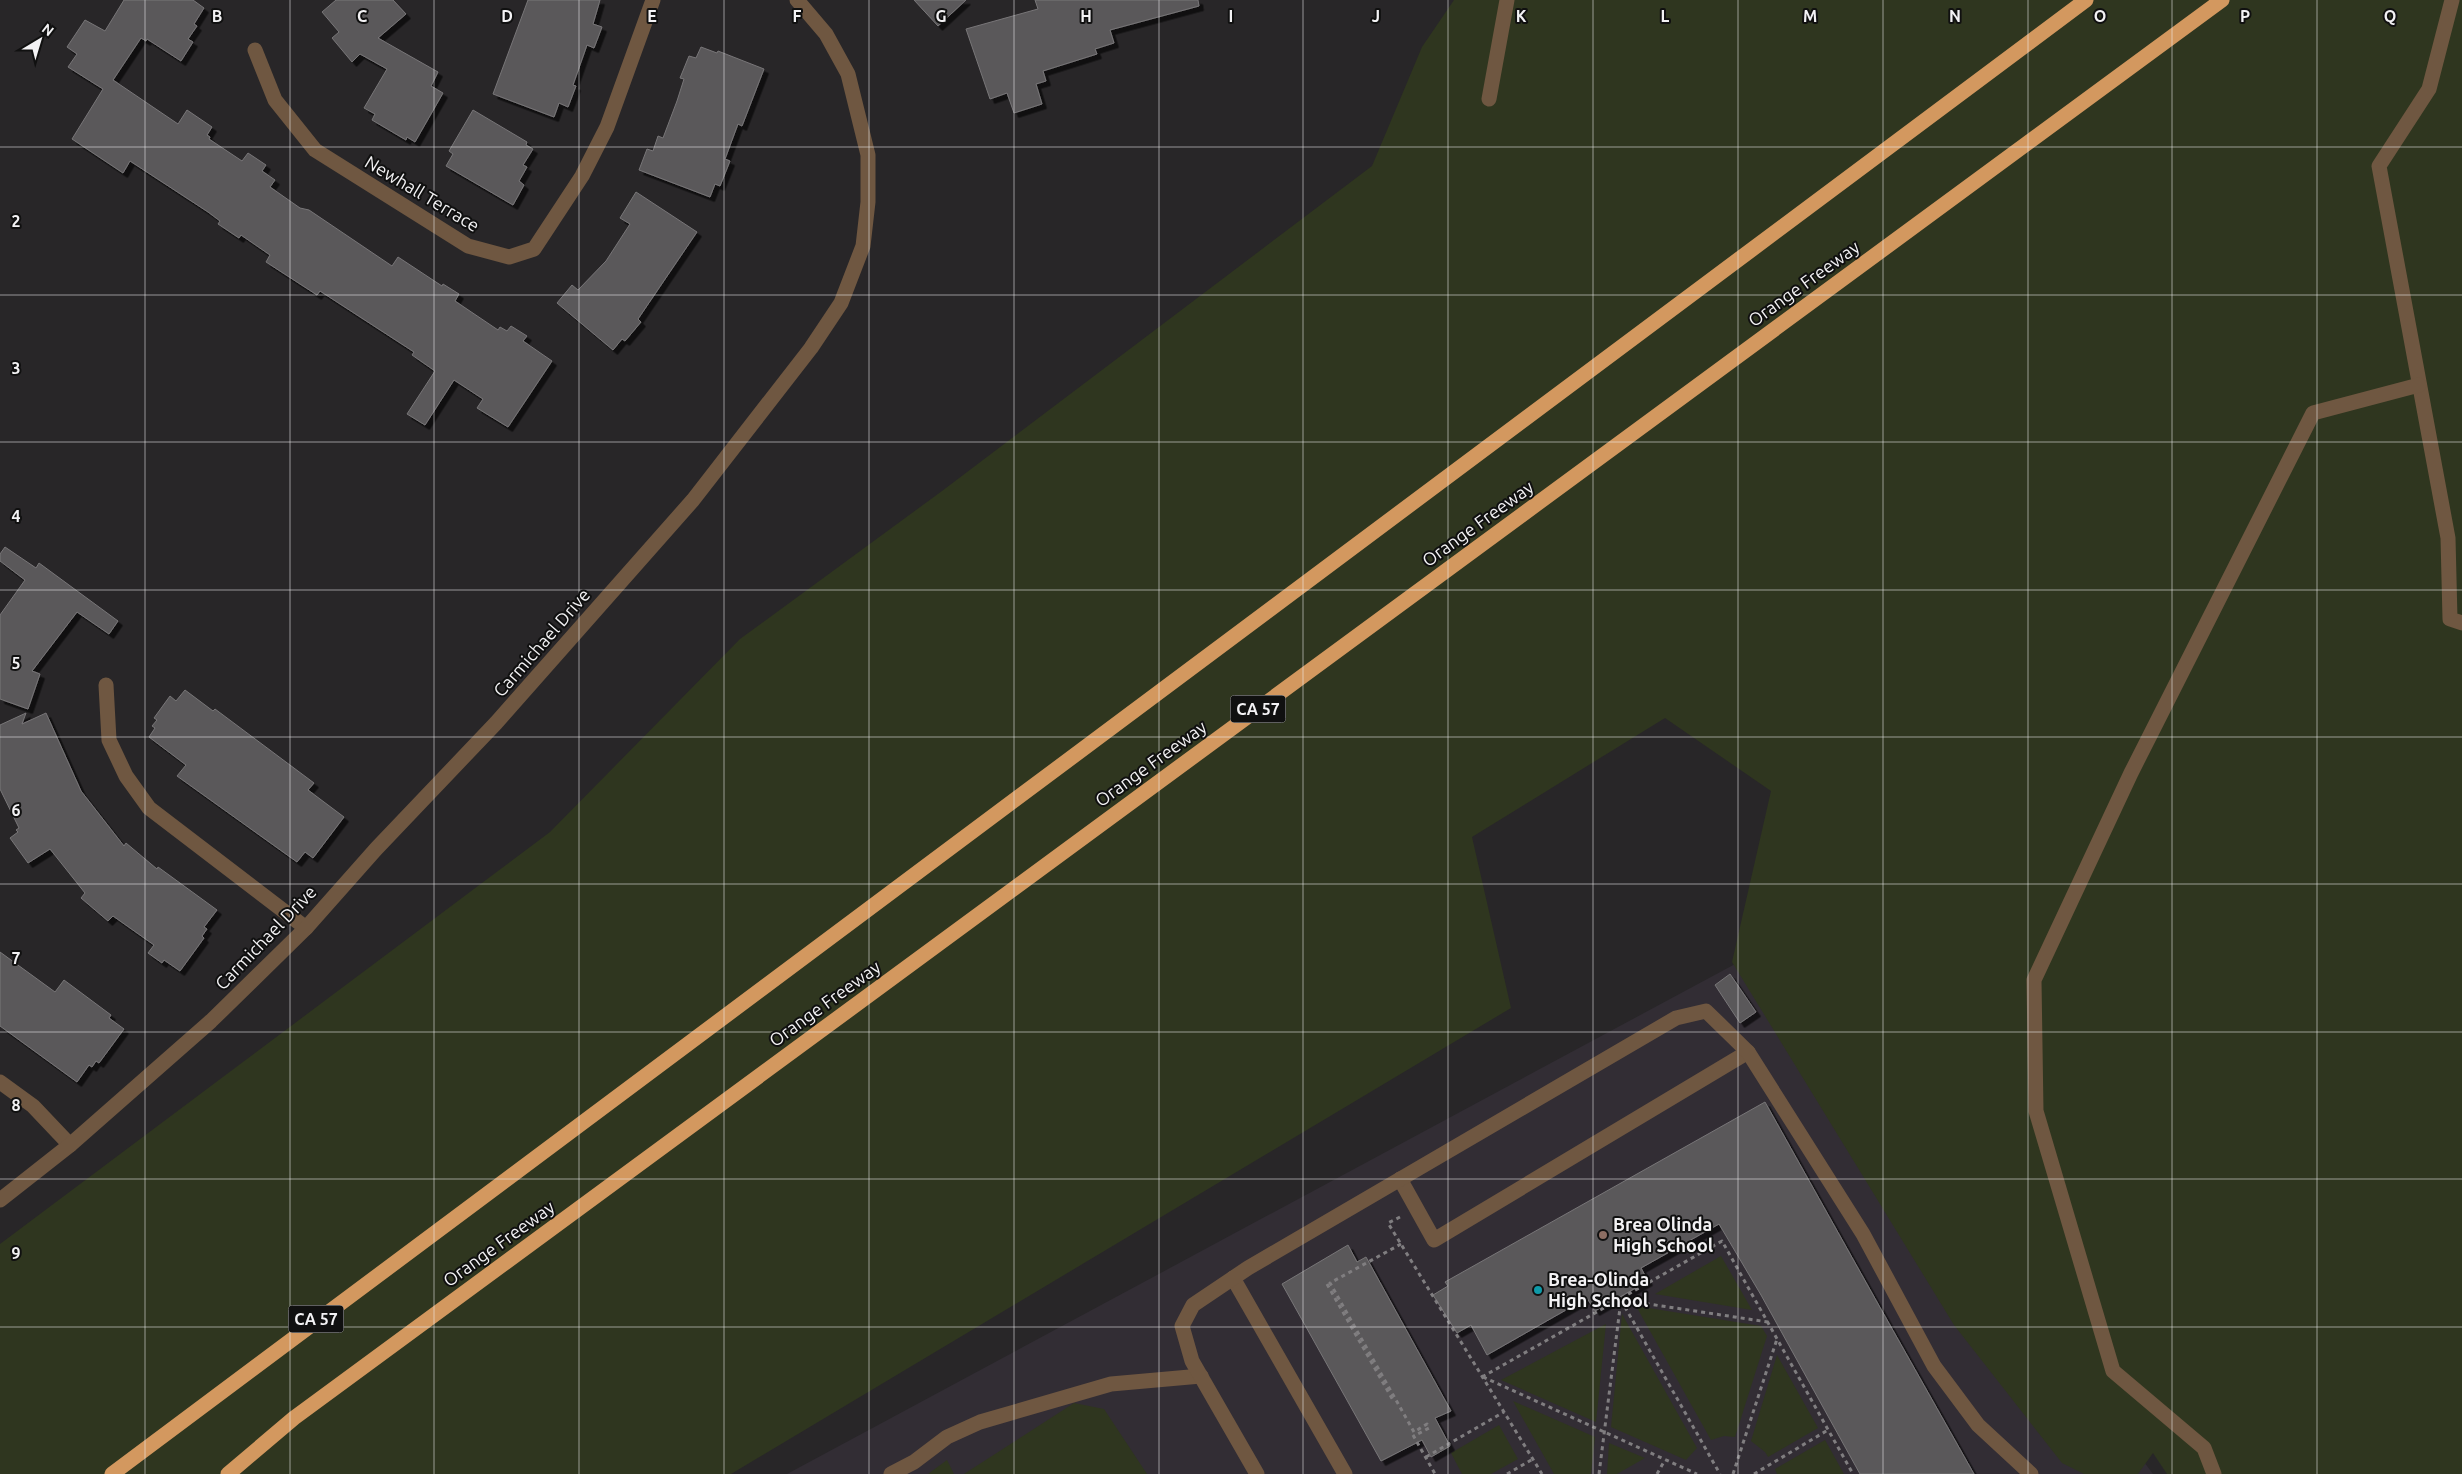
<svg xmlns="http://www.w3.org/2000/svg" width="2462" height="1474" viewBox="0 0 2462 1474" font-family="Ubuntu,sans-serif">
	<style>
		.built { fill: #322d34 }
		.green { fill: #2f361f }
		.building { fill: #5a585a; stroke: #787678; filter: url(#shadow) }
		.lines { fill: none; stroke-linecap: round; stroke-linejoin: round }
		.path { stroke: #807e80; stroke-width: 3; stroke-dasharray: 4 4; stroke-linecap: butt }
		.minor { stroke: #6f5741; stroke-width: 15 }
		.highway { stroke: #d3985f; stroke-width: 15 }
		.grid { fill: none; stroke: #f3f2f4; stroke-width: 1; stroke-opacity: 0.55 }
		.education-dot { fill: #8d6e63; stroke: #101010; stroke-width: 2 }
		.culture-dot { fill: #0f9aa8; stroke: #101010; stroke-width: 2 }
		.labels { text-anchor: middle; stroke-width: 4; stroke-linejoin: round; paint-order: stroke }
		.shield { fill: #101010; stroke: #afaeb0; stroke-width: 1 }
		.shield-label { font-size: 16px; font-weight: bold; fill: #f3f2f4 }
		.street-label { font-size: 18px; fill: #f3f2f4; stroke: #101010 }
		.poi-label { font-size: 18px; font-weight: bold; fill: #f3f2f4; stroke: #101010; text-anchor: start }
		.grid-label { font-size: 16px; text-anchor: middle; font-weight: bold; fill: #f3f2f4; stroke: #101010; stroke-width: 4; stroke-linejoin: round; paint-order: stroke }
	</style>
	<defs>
		<filter id="shadow"><feDropShadow dx="4.5" dy="4.5" stdDeviation="0" flood-color="#0009"/></filter>
	</defs>
	<rect width="100%" height="100%" fill="#282628"/>
	<path class="built" d="M1763 949 2153 1474H787Z"/>
	<g class="green">
		<path d="M1454 0H2462V1474H2167L2153 1453 2138 1474H2084L2062 1463 1954 1325 1732 962 1771 791 1665 718 1472 837 1511 1008 731 1474H0V1244L550 832 740 639 942 491 1372 166 1422 47Z"/>
		<path d="M1721 1256 1752 1310 1655 1294Z"/>
		<path d="M1636 1306 1761 1326 1767 1336 1735 1437 1724 1436 1711 1440Z"/>
		<path d="M1622 1314 1697 1448 1686 1460 1611 1427Z"/>
		<path d="M1606 1324 1596 1422 1501 1380Z"/>
		<path d="M1777 1355 1818 1428 1768 1457 1765 1452 1751 1441Z"/>
		<path d="M1513 1401 1595 1437 1591 1474H1554Z"/>
		<path d="M1074 1403 1104 1409 1147 1474H964Z"/>
		<path d="M1499 1425 1518 1459 1491 1474H1462L1451 1453Z"/>
		<path d="M1825 1440 1844 1474H1777L1775 1469Z"/>
		<path d="M1609 1443 1645 1458 1617 1474H1607Z"/>
		<path d="M947 1460 954 1474H928Z"/>
	</g>
	<g class="building">
		<path d="M124 0H193L204 8 194 24 197 26 188 39 193 42 181 61 147 39 146 41 141 38 113 80 178 124 187 110 212 127 207 135 210 137 209 139 242 161 248 153 266 165 262 171 275 180 270 187 300 208 309 210 392 266 398 257 442 286 443 284 459 294 455 301 498 330 500 327 507 331 511 326 527 336 523 341 552 361 508 427 477 408 483 399 454 380 425 425 407 414 435 371 412 355 414 352 320 291 317 295 266 262 270 255 241 235 239 238 218 224 220 221 208 212 130 161 123 173 72 139 103 89 68 67 77 54 67 47 85 20 105 31Z"/>
		<path d="M336 0H393L406 14 378 38 438 72 431 86 443 93 415 142 407 137 406 140 372 120 375 114 364 108 387 69 360 54 352 62 332 38 339 32 322 12Z"/>
		<path d="M528 0H600L593 24 602 27 594 48 587 45 573 85 576 86 568 107 559 103 554 117 493 94Z"/>
		<path d="M914 0H966L938 26Z"/>
		<path d="M1035 0H1198L1199 6 1110 30 1114 43 1095 49 1097 54 1043 71 1046 81 1036 84 1042 104 1014 113 1007 93 990 99 966 29 1038 9Z"/>
		<path d="M701 47 717 53 718 51 764 69 742 126 738 124 725 159 730 161 720 186 715 184 710 197 639 170 647 149 653 151 658 136 663 138 677 101 684 79 680 78 689 56 696 58Z"/>
		<path d="M473 110 527 142 526 145 533 149 523 165 527 167 519 181 524 185 513 205 446 166 453 154 449 151Z"/>
		<path d="M636 192 697 232 638 319 641 322 625 341 622 339 613 350 557 303 572 285 578 290 606 261 630 224 620 218Z"/>
		<path d="M5 547 36 568 39 563 118 621 109 634 77 612 32 671 40 674 28 709 0 699V615L25 580 0 561V554Z"/>
		<path d="M185 690 213 711 215 709 314 783 308 790 344 817 313 858 305 852 297 862 177 776 186 765 149 737 155 728 152 726 157 720 154 718 170 696 176 701Z"/>
		<path d="M26 713 22 724 46 713 81 791 124 846 126 843 157 869 158 867 217 910 204 927 207 929 202 936 204 938 180 971 164 960 162 963 148 953 154 945 113 916 108 921 81 898 85 893 50 849 28 863 10 838 18 832 16 830 19 828 0 789V725Z"/>
		<path d="M0 952 55 992 64 980 111 1015 109 1018 124 1029 99 1063 96 1061 92 1067 89 1065 77 1082 0 1026Z"/>
		<path d="M1730 974 1756 1012 1740 1023 1715 985Z"/>
		<path d="M1765 1102 1877 1302 1974 1474H1860L1761 1295 1719 1224 1641 1268 1648 1281 1595 1311 1587 1298 1487 1355 1471 1325 1457 1333 1433 1295 1448 1286 1445 1282Z"/>
		<path d="M1348 1245 1357 1262 1366 1257 1451 1411 1435 1418 1450 1446 1431 1457 1422 1440 1381 1461 1282 1284Z"/>
	</g>
	<g class="lines">
		<g class="path">
			<path d="M1400 1217 1388 1223 1542 1474"/>
			<path d="M1401 1244 1330 1283 1414 1432 1427 1424 1429 1428 1414 1436"/>
			<path d="M1327 1284 1394 1402"/>
			<path d="M1621 1300 1720 1474"/>
			<path d="M1622 1300 1768 1322"/>
			<path d="M1482 1377 1722 1241 1853 1474"/>
			<path d="M1483 1377 1697 1474"/>
			<path d="M1413 1435 1435 1474"/>
			<path d="M1426 1457 1504 1412"/>
			<path d="M1507 1474 1533 1459"/>
			<path d="M1599 1474 1621 1300"/>
			<path d="M1657 1474 1665 1460"/>
			<path d="M1733 1474 1777 1339"/>
			<path d="M1754 1474 1828 1430"/>
		</g>
		<g class="minor">
			<path d="M2452 0 2429 89 2379 166 2448 538 2450 619 2462 623"/>
			<path d="M255 50 275 100 315 150 468 246 509 257 534 249 582 176 607 127 653 0"/>
			<path d="M1489 99 1507 0"/>
			<path d="M106 685 109 740 126 776 149 808 306 928"/>
			<path d="M0 1082 33 1106 70 1145"/>
			<path d="M1400 1179 1434 1240 1748 1052"/>
			<path d="M0 1200 70 1145 211 1021 306 928 376 849 496 723 693 500 811 348 841 303 863 246 868 202V155L848 74 826 34 797 0"/>
			<path d="M1233 1278 1345 1474"/>
			<path d="M891 1474 914 1462 947 1437 980 1422 1111 1384 1201 1376"/>
			<path d="M1257 1474 1192 1361 1182 1326 1193 1305 1248 1268 1676 1018 1706 1011 1748 1052 1863 1234 1934 1366 1978 1425 2031 1474"/>
			<path d="M2214 1474 2204 1448 2113 1371 2036 1111 2034 980 2131 773 2313 413 2419 385"/>
		</g>
		<g class="highway">
			<path d="M112 1474 2086 0"/>
			<path d="M228 1474 294 1418 2222 0"/>
		</g>
	</g>
	<path class="grid" d="M145 0V1474M290 0V1474M434 0V1474M579 0V1474M724 0V1474M869 0V1474M1014 0V1474M1159 0V1474M1303 0V1474M1448 0V1474M1593 0V1474M1738 0V1474M1883 0V1474M2028 0V1474M2172 0V1474M2317 0V1474M0 147H2462M0 295H2462M0 442H2462M0 590H2462M0 737H2462M0 884H2462M0 1032H2462M0 1179H2462M0 1327H2462"/>
	<circle class="education-dot" cx="1603" cy="1235" r="5"/>
	<circle class="culture-dot" cx="1538" cy="1290" r="5"/>
	<g class="labels">
		<g class="shield">
			<rect x="1230.5" y="695.5" width="55" height="27" rx="4"/>
			<rect x="288.5" y="1305.5" width="55" height="27" rx="4"/>
		</g>
		<g class="shield-label">
			<text x="1258" y="715">CA 57</text>
			<text x="316" y="1325">CA 57</text>
		</g>
		<g class="street-label">
			<text transform="translate(422 194) rotate(31)" y="6">Newhall Terrace</text>
			<text transform="translate(1804 284) rotate(-36)" y="6">Orange Freeway</text>
			<text transform="translate(1478 524) rotate(-36)" y="6">Orange Freeway</text>
			<text transform="translate(542 643) rotate(-49)" y="6">Carmichael Drive</text>
			<text transform="translate(1151 764) rotate(-36)" y="6">Orange Freeway</text>
			<text transform="translate(266 938) rotate(-46)" y="6">Carmichael Drive</text>
			<text transform="translate(825 1004) rotate(-36)" y="6">Orange Freeway</text>
			<text transform="translate(499 1244) rotate(-36)" y="6">Orange Freeway</text>
		</g>
		<g class="poi-label">
			<text x="1613" y="1231">Brea Olinda<tspan x="1613" dy="21">High School</tspan></text>
			<text x="1548" y="1286">Brea-Olinda<tspan x="1548" dy="21">High School</tspan></text>
		</g>
	</g>
	<g class="grid-label">
		<text x="217" y="22">B</text>
		<text x="362" y="22">C</text>
		<text x="507" y="22">D</text>
		<text x="652" y="22">E</text>
		<text x="797" y="22">F</text>
		<text x="941" y="22">G</text>
		<text x="1086" y="22">H</text>
		<text x="1231" y="22">I</text>
		<text x="1376" y="22">J</text>
		<text x="1521" y="22">K</text>
		<text x="1665" y="22">L</text>
		<text x="1810" y="22">M</text>
		<text x="1955" y="22">N</text>
		<text x="2100" y="22">O</text>
		<text x="2245" y="22">P</text>
		<text x="2390" y="22">Q</text>
		<text x="16" y="227">2</text>
		<text x="16" y="374">3</text>
		<text x="16" y="522">4</text>
		<text x="16" y="669">5</text>
		<text x="16" y="816">6</text>
		<text x="16" y="964">7</text>
		<text x="16" y="1111">8</text>
		<text x="16" y="1259">9</text>
	</g>
	<g transform="translate(40 40) rotate(38)" stroke="#101010" stroke-width="4" paint-order="stroke">
	<path d="M0-4L9 19L0 12L-9 19Z" fill="#f3f2f4"/>
	<text y="-8" font-size="14" font-weight="bold" text-anchor="middle" fill="#f3f2f4">N</text>
	</g>
</svg>
